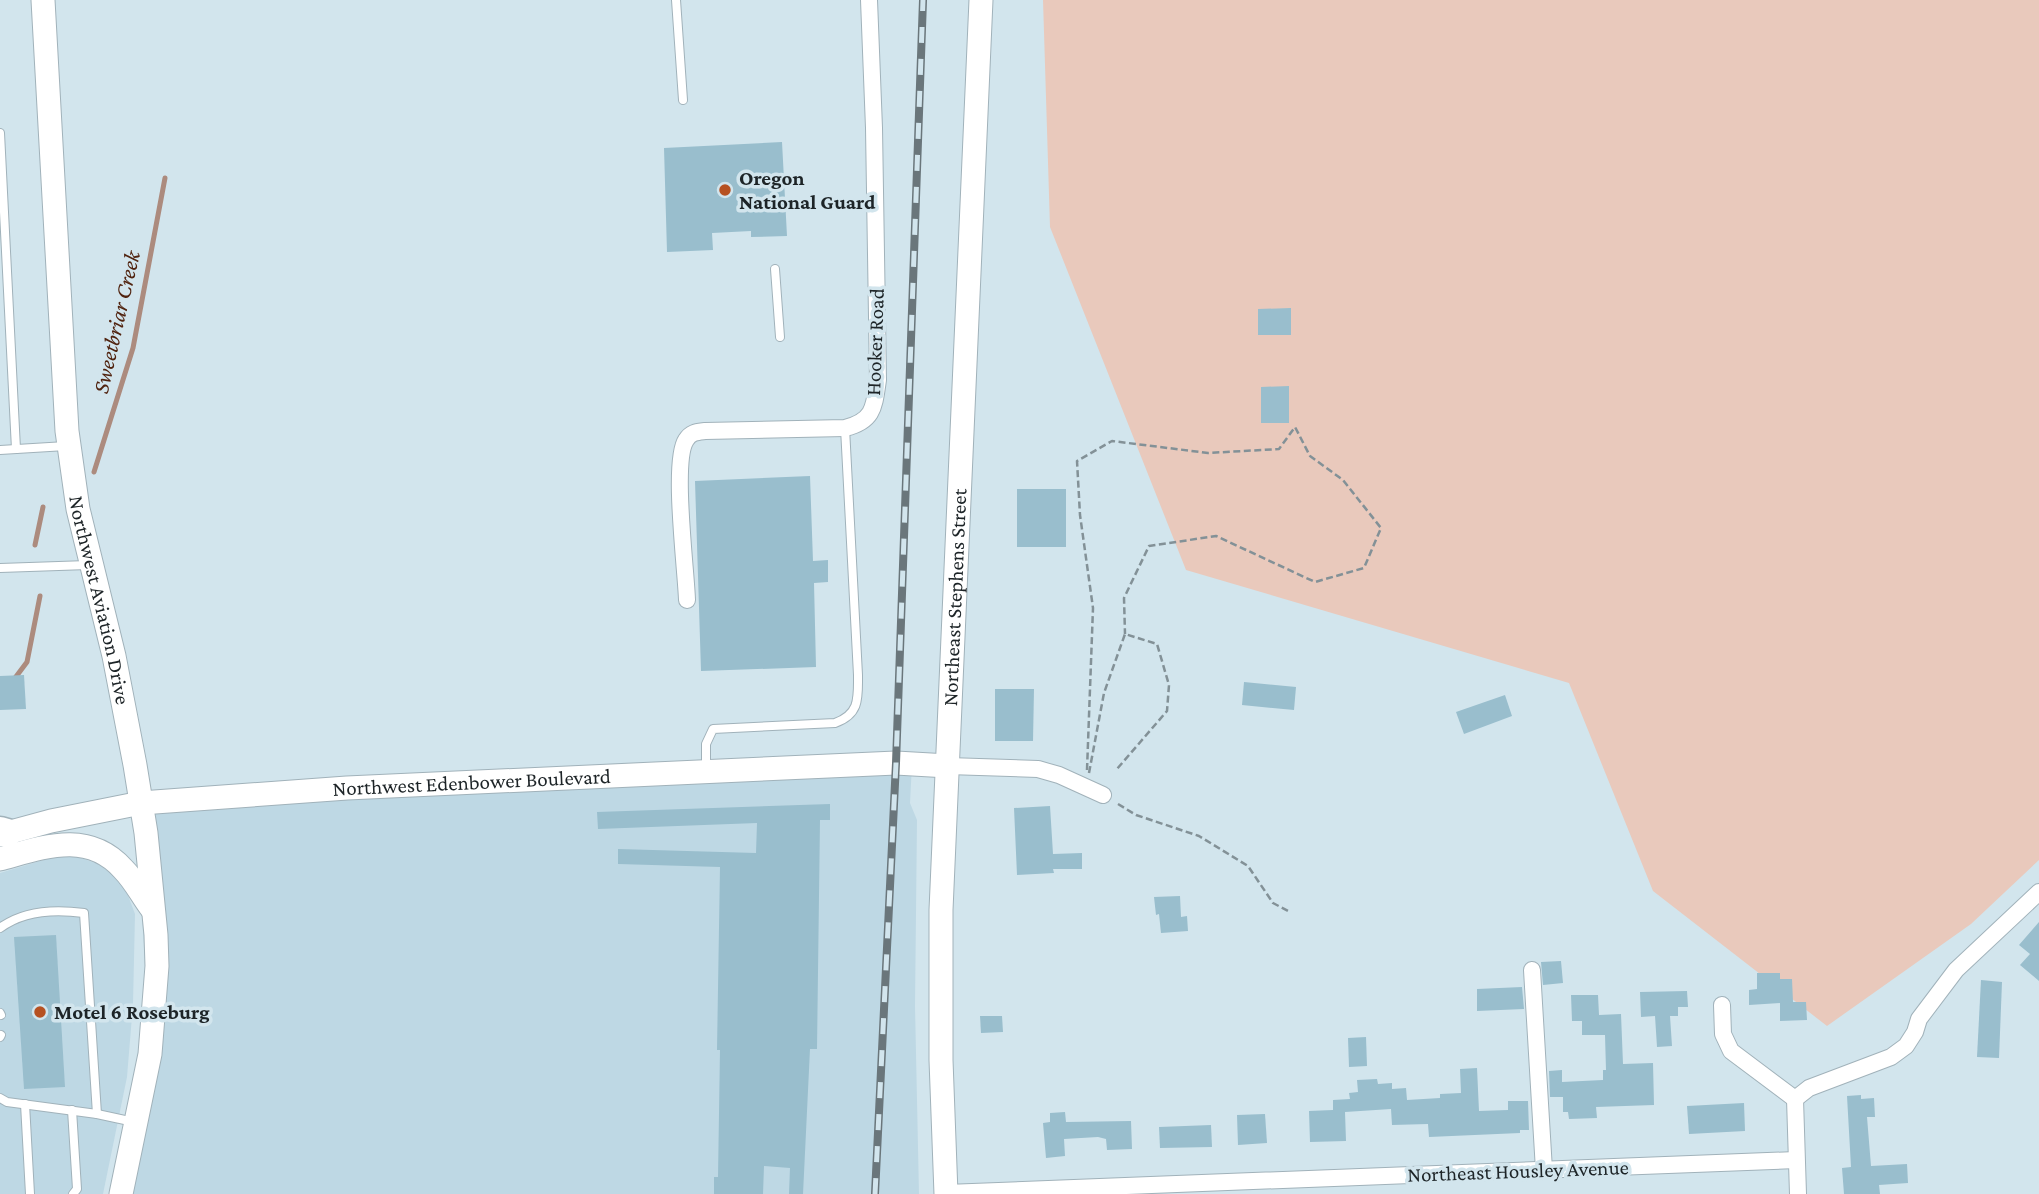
<svg xmlns="http://www.w3.org/2000/svg" width="2039" height="1194" viewBox="0 0 2039 1194" font-family="'Crimson Pro',serif">
	<style>
		.built { fill: #bed8e4 }
		.green { fill: #e9c9bc }
		.lines { fill: none; stroke-linecap: round; stroke-linejoin: round }
		.stream { stroke: #ac8b7e; stroke-width: 5 }
		.building { fill: #99becd }
		.lane-casing { stroke: #a1b2ba; stroke-width: 10 }
		.street-casing { stroke: #a1b2ba; stroke-width: 18 }
		.secondary-casing { stroke: #a1b2ba; stroke-width: 25 }
		.highway-casing { stroke: #a1b2ba; stroke-width: 31 }
		.path { stroke: #839197; stroke-width: 2.5; stroke-dasharray: 7 3.5; stroke-linecap: butt }
		.lane { stroke: #fff; stroke-width: 8 }
		.street { stroke: #fff; stroke-width: 16 }
		.secondary { stroke: #fff; stroke-width: 23 }
		.highway { stroke: #fff; stroke-width: 28 }
		.rail-casing { stroke: #6a767b; stroke-width: 8 }
		.rail { stroke: #d2e5ed; stroke-width: 5; stroke-dasharray: 16; stroke-linecap: butt }
		.poi-dot { fill: #b65121; stroke: #d2e5ed; stroke-width: 2.5 }
		.labels { text-anchor: middle; stroke-width: 7; stroke-linejoin: round; paint-order: stroke }
		.poi-label { font-size: 21px; font-weight: bold; fill: #1d2427; stroke: #d2e5ed; text-anchor: start }
		.street-label { font-size: 21px; fill: #1d2427; stroke: #d2e5ed }
		.water-label { font-size: 23px; font-style: italic; fill: #50230f; stroke: #d2e5ed }
	</style>
	<rect width="100%" height="100%" fill="#d2e5ed"/>
	<g class="built">
		<path d="M912 764 910 803 917 820 915 1006 919 1194H121L150 1054 141 896V803Z"/>
		<path d="M67 853 98 864 123 882 135 914 133 1004 127 1077 103 1194H0V873Z"/>
	</g>
	<path class="green" d="M1043 0H2039V860L1971 924 1827 1026 1653 891 1569 683 1186 570 1050 227Z"/>
	<g class="lines">
		<g class="stream">
			<path d="M94 472 133 348 165 178"/>
			<path d="M35 545 43 507"/>
			<path d="M15 678 27 662 40 596"/>
		</g>
	</g>
	<g class="building">
		<path d="M782 142 787 236 751 237V231L712 233 713 250 667 252 664 148Z"/>
		<path d="M1291 308V335H1258V309Z"/>
		<path d="M1289 386V423H1261V387Z"/>
		<path d="M810 476 813 561 828 560V582L814 583 816 667 701 671 695 481Z"/>
		<rect x="1017" y="489" width="49" height="58"/>
		<path d="M24 675 26 709 0 710V676Z"/>
		<path d="M1244 682 1296 687 1294 710 1242 705Z"/>
		<path d="M995 689H1034L1033 741H995Z"/>
		<path d="M1505 695 1512 716 1464 734 1456 712Z"/>
		<path d="M830 804V820H820L817 1049H810L803 1194H789L790 1168 764 1166 763 1194H714V1177H718L720 1050H717L720 867 618 864V849L756 853 757 823 598 829 597 812Z"/>
		<path d="M1050 806 1053 854 1082 853V869H1053L1054 873 1017 875 1014 808Z"/>
		<path d="M1180 896 1181 917 1187 916 1188 931 1161 933 1159 914 1156 915 1154 897Z"/>
		<path d="M2039 922V981L2020 965 2030 954 2019 945Z"/>
		<path d="M56 935 65 1087 24 1089 14 937Z"/>
		<path d="M1561 961 1563 983 1543 985 1541 962Z"/>
		<path d="M1757 973H1780V979H1792L1793 1002H1806L1807 1020 1780 1021V1003L1749 1005V990L1757 989Z"/>
		<path d="M1981 980 2002 982 1999 1058 1977 1057Z"/>
		<path d="M1522 987 1524 1009 1477 1011V989Z"/>
		<path d="M1687 991 1688 1007H1678V1016H1670L1672 1046 1657 1047 1655 1016 1641 1017 1640 992Z"/>
		<path d="M1571 995H1598L1599 1015 1621 1014 1623 1064 1653 1063 1654 1105 1596 1107 1597 1118 1569 1119 1568 1112H1563V1097H1550L1549 1071 1562 1070V1082L1603 1080V1070H1606L1605 1035H1582V1021H1572Z"/>
		<path d="M980 1016H1002L1003 1032 981 1033Z"/>
		<path d="M1366 1037 1367 1066 1349 1067 1348 1038Z"/>
		<path d="M1477 1068 1479 1111 1508 1110V1101H1528L1529 1130H1520V1133L1429 1137 1428 1124 1392 1125 1391 1109 1345 1112 1346 1141 1310 1142 1309 1111 1333 1110V1100L1350 1099 1349 1093 1358 1092 1357 1080 1377 1079 1378 1084 1392 1083V1089L1406 1088 1407 1100 1440 1098V1094L1461 1093 1460 1069Z"/>
		<path d="M1861 1095V1099L1874 1098 1875 1117H1867L1871 1166 1907 1164 1908 1183 1879 1185 1880 1194H1844L1842 1168 1851 1167 1847 1096Z"/>
		<path d="M1744 1103 1745 1131 1689 1134 1687 1106Z"/>
		<path d="M1065 1112 1066 1122 1131 1121 1132 1149 1107 1150 1106 1139 1098 1137 1064 1139 1065 1156 1046 1158 1043 1123 1050 1122V1113Z"/>
		<path d="M1265 1114 1267 1143 1238 1145 1237 1115Z"/>
		<path d="M1211 1125 1212 1147 1160 1148 1159 1127Z"/>
	</g>
	<g class="lines">
		<g class="lane-casing">
			<g id="lane">
				<path d="M676 0 683 100"/>
				<path d="M0 133 16 449"/>
				<path d="M775 269 780 337"/>
				<path d="M0 450 66 446"/>
				<path d="M0 568 88 565"/>
				<path d="M706 768V744L713 729 835 723C860 714 858 698 858 675L845 428"/>
				<path d="M0 928C24 910 55 909 84 913L97 1114"/>
				<path d="M0 1013 1 1015"/>
				<path d="M0 1037 1 1035"/>
				<path d="M0 1098 7 1102 97 1114 134 1122"/>
				<path d="M25 1104 30 1194"/>
				<path d="M72 1110 77 1189 73 1194"/>
			</g>
		</g>
		<g class="street-casing">
			<g id="street">
				<path d="M687 600C686 569 672 461 686 440 691 432 697 432 705 431L845 428C874 421 874 407 878 380L874 128 869 0"/>
				<path d="M948 766 1038 769 1059 775 1103 795"/>
				<path d="M1532 970 1544 1170"/>
				<path d="M1722 1005 1723 1034 1731 1051 1795 1099"/>
				<path d="M1795 1099 1809 1088 1891 1057 1906 1046 1915 1032 1919 1019 1956 970 2039 892"/>
				<path d="M1795 1099 1798 1194"/>
				<path d="M946 1193 1796 1160"/>
			</g>
		</g>
		<g class="secondary-casing">
			<g id="secondary">
				<path id="s1" d="M43 0 67 431 78 509 114 656 135 765 146 833 156 935 157 966 150 1054 121 1194"/>
				<path id="s2" d="M0 835 51 821 141 803 347 788 896 763 948 766"/>
				<path d="M0 859C44 847 88 830 123 869 135 881 142 896 152 909"/>
				<path id="s3" d="M946 1194 941 1060V910L981 0"/>
			</g>
		</g>
		<g class="highway-casing">
			<path id="highway" d="M0 831 7 833"/>
		</g>
		<g class="path">
			<path d="M1087 770 1093 608 1080 515 1077 461 1112 441 1208 453 1279 449 1295 427 1310 456 1343 480 1381 528 1364 568 1315 582 1216 536 1149 546 1124 598 1125 634"/>
			<path d="M1089 773 1104 693 1125 634 1157 644 1169 685 1167 711 1117 769"/>
			<path d="M1118 804 1136 815 1199 836 1248 866 1273 903 1290 912"/>
		</g>
		<use href="#lane" class="lane"/>
		<use href="#street" class="street"/>
		<use href="#secondary" class="secondary"/>
		<use href="#highway" class="highway"/>
		<g class="rail-casing">
			<path id="rail" d="M875 1194 896 763 923 0"/>
		</g>
		<use href="#rail" class="rail"/>
	</g>
	<g class="poi-dot">
		<circle cx="725" cy="190" r="7"/>
		<circle cx="40" cy="1012" r="7"/>
	</g>
	<g class="labels">
		<g class="poi-label">
			<text x="739" y="185">Oregon<tspan x="739" dy="24">National Guard</tspan></text>
			<text x="54" y="1019">Motel 6 Roseburg</text>
		</g>
		<g class="street-label">
			<text transform="translate(875 342) rotate(-88)" y="7">Hooker Road</text>
			<text dy="7" stroke="none"><textPath href="#s3" startOffset="597">Northeast Stephens Street</textPath></text>
			<text dy="7" stroke="none"><textPath href="#s1" startOffset="604">Northwest Aviation Drive</textPath></text>
			<text dy="7" stroke="none"><textPath href="#s2" startOffset="476">Northwest Edenbower Boulevard</textPath></text>
			<text transform="translate(1518 1171) rotate(-2)" y="7">Northeast Housley Avenue</text>
		</g>
		<g class="water-label">
			<text transform="translate(116 322) rotate(-77)" y="8">Sweetbriar Creek</text>
		</g>
	</g>
</svg>
